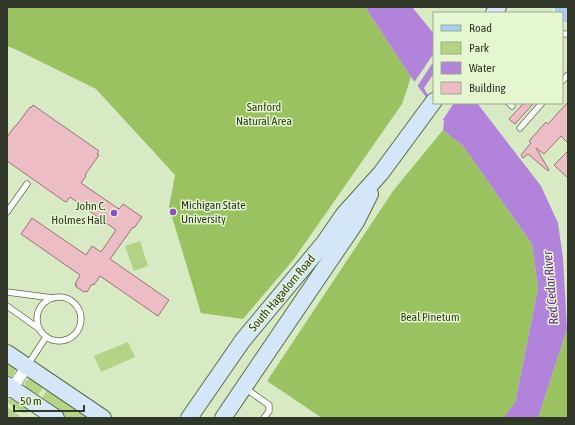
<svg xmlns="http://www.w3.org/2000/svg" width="575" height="425" viewBox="0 0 575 425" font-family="'Asap Condensed',sans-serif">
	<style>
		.green { fill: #b3d485 }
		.forest { fill: #9ac260 }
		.water { fill: #b183db }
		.pier { fill: #d8eac3 }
		.building { fill: #ecbdc4; stroke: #9c7178 }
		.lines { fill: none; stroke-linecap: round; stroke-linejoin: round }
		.lane-casing { stroke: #5d6c4a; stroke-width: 7 }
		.street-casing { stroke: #5d6c4a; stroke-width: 12 }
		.secondary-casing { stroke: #5d6c4a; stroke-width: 18 }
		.primary-casing { stroke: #fff; stroke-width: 20 }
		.lane { stroke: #fff; stroke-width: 5.5 }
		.street { stroke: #fff; stroke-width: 11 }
		.secondary { stroke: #d3e7f9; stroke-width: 16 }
		.primary { stroke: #a6cef2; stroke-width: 18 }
		.poi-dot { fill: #8d4cc0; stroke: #e5f7d0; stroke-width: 1.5 }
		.labels { text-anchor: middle; stroke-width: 3; stroke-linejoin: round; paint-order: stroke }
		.park-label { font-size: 12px; fill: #304018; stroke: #e5f7d0 }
		.poi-label { font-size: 12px; fill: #303728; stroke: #e5f7d0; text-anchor: start }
		.street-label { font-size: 12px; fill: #303728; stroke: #e5f7d0 }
		.water-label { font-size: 13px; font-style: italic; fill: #672b92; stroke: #e5f7d0 }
	</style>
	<rect width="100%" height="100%" fill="#d8eac3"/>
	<g class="green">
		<path d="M140 241 148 266 134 271 125 246Z"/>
		<path d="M128 342 135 357 101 372 94 356Z"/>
		<path d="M7 362 16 368 14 374 11 377H7Z"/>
		<path d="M30 378H32L45 385 36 398 25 388V382Z"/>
		<path d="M49 388 94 418H66L40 400Z"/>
		<path d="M14 398 30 407 26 413H23L7 402V400Z"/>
		<path d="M7 407 19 415 20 418H7Z"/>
	</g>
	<g class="forest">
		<path d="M7 7H365L411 77 402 104 294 259 243 319 201 313 169 207 175 175 96 89 15 49 7 46Z"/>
		<path d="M443 130 463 146 532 244 538 288 515 403 503 418H322L267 381 393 191Z"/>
		<path d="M567 329 568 331V418H538Z"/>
	</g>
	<path class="water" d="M365 7H412L434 34V103H477L541 186 558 223 563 258 567 329 538 418H503L515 403 538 288 532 244 463 146 443 130 444 121 411 77Z"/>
	<g class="pier">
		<path d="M434 53V61L416 88 413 84Z"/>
		<path d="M434 73V103H454L442 121 424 88Z"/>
	</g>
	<g class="building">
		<path d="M568 102V143L561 136 544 154 536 148 549 170 548 171 528 154 523 158 521 155 531 143 529 141 546 122 548 124Z"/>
		<path d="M524 103H534L515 124 509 119Z"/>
		<path d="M33 105 99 151 97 154 99 155 85 175 86 176 81 183 119 209 123 204 142 217 134 228 133 227 110 259 169 300 158 316 100 276 94 285 92 284 87 292 85 291 84 292 75 286 77 285 75 284 80 275 21 234 32 218 86 255 92 246 101 252 116 230 70 197 66 202 64 201 7 161V137L15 126H16L30 107 31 108Z"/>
		<path d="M568 151V178L554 165Z"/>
	</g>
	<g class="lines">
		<g class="lane-casing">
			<g id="lane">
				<path d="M562 34H568"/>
				<path d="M562 81 568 75"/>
				<path d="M509 103 512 106"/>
				<path d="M520 128 542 103"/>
				<path d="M7 212 27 184"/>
				<path d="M7 292 53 298"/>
				<circle cx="59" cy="319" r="22"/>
				<path d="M7 306 38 328"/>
				<path d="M27 366 46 337"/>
				<path d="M245 388 269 405V411L264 418"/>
			</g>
		</g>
		<g class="street-casing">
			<path id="street" d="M7 392 12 389 27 366"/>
		</g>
		<g class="secondary-casing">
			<g id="secondary">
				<path d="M494 13 498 7"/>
				<path d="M7 353 103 418"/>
				<path d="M7 385 56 418"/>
				<path d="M189 418 243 340 324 243 344 214 381 173 434 101"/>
				<path d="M223 418 356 222 370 194"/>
			</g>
		</g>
		<g class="primary-casing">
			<path id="primary" d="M563 7 568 14"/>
		</g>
		<use href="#lane" class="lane"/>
		<use href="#street" class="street"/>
		<use href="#secondary" class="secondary"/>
		<use href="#primary" class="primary"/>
	</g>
	<g class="poi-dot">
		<circle cx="173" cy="212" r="4"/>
		<circle cx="114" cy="213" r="4"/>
	</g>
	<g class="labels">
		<g class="park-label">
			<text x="264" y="111">Sanford<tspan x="264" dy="14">Natural Area</tspan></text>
			<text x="430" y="321">Beal Pinetum</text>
		</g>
		<g class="poi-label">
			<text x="181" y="209">Michigan State<tspan x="181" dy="14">University</tspan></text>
			<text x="106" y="210" text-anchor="end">John C.<tspan x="106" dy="14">Holmes Hall</tspan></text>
		</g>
		<g class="street-label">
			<text transform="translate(282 293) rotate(-50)" y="4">South Hagadorn Road</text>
		</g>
		<g class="water-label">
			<text transform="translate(550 288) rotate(-95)" y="5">Red Cedar River</text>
		</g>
	</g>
	<rect width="575" height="425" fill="none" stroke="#303728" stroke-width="16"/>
	<rect x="433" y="12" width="130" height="92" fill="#e5f7d0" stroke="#9daa8d"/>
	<rect x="441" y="25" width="20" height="6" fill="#a6cef2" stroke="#9daa8d"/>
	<text x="469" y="32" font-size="12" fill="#303728">Road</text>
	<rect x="441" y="42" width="20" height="12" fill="#b3d485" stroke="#9daa8d"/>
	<text x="469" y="52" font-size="12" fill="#303728">Park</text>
	<rect x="441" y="62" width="20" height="12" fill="#b183db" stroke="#9daa8d"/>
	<text x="469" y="72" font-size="12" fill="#303728">Water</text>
	<rect x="441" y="82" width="20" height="12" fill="#ecbdc4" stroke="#9daa8d"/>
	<text x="469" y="92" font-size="12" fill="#303728">Building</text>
	<path d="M14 405v6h70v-6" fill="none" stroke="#303728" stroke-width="2"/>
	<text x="20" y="405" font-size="12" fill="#303728" stroke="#e5f7d0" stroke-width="3" paint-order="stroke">50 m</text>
</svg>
